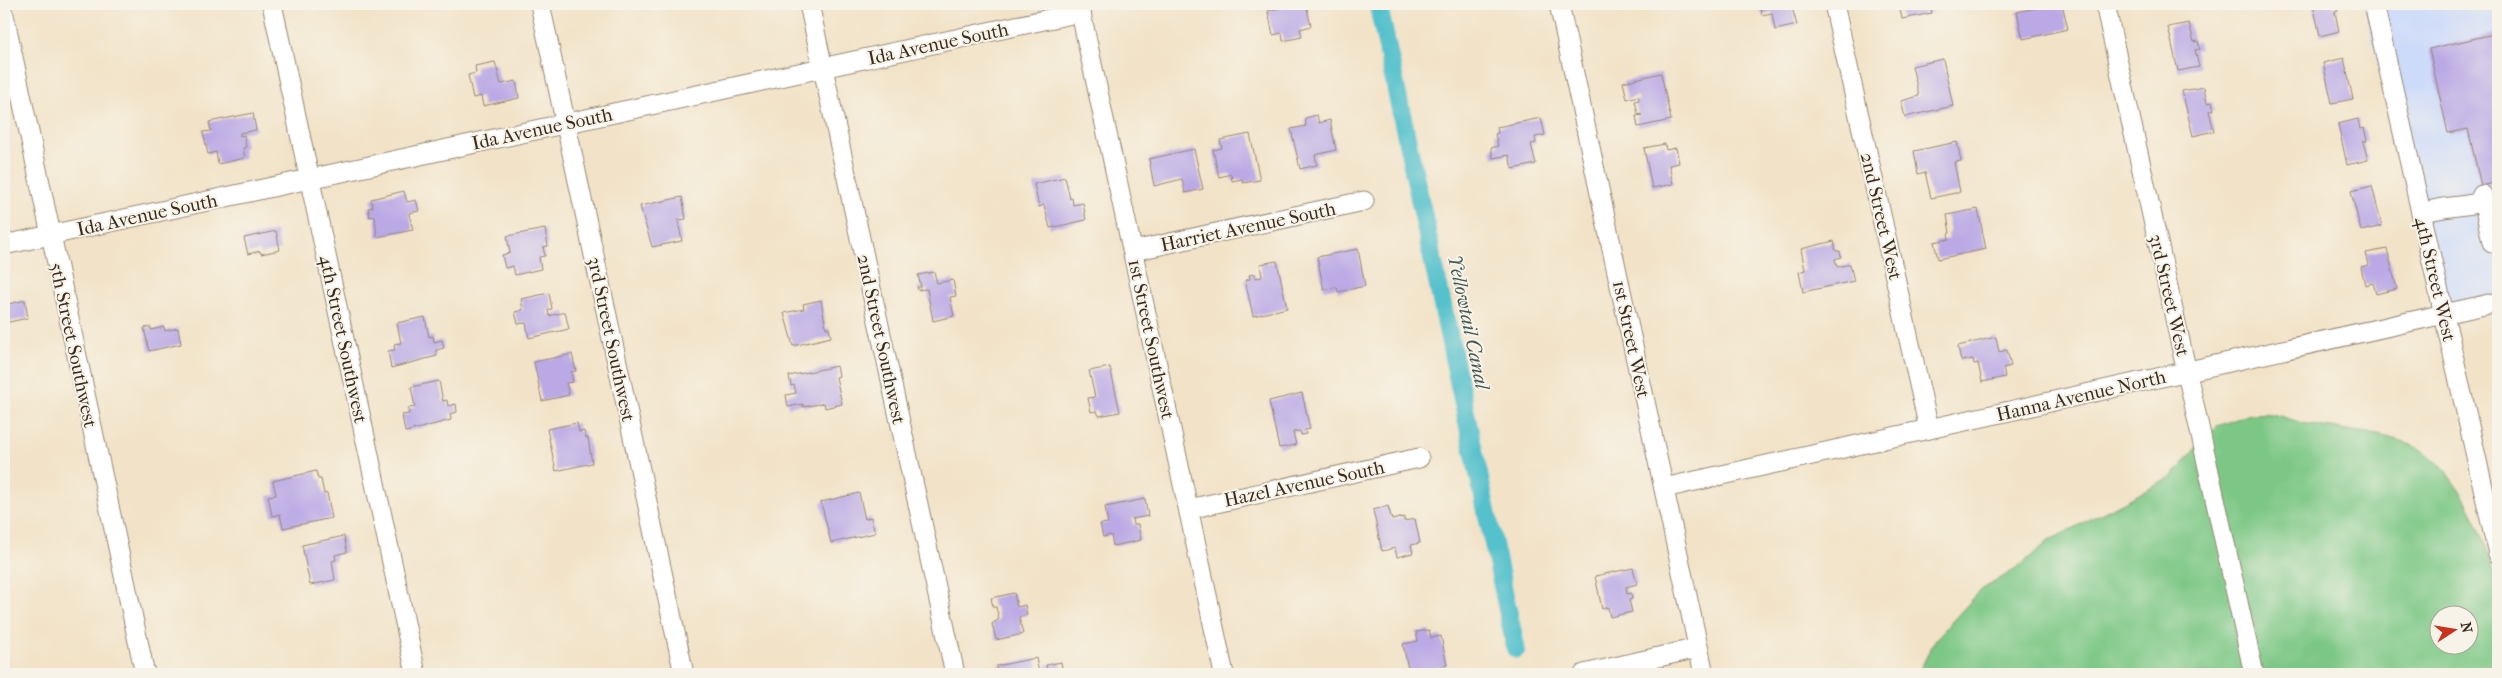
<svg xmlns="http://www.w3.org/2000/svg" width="2502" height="678" viewBox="0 0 2502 678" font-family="'IM FELL French Canon',serif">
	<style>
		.built { fill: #cddbfa }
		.green { fill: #7cc785; stroke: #5c7852; fill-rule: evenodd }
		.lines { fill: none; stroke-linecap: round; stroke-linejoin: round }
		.canal { stroke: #54c1cc; stroke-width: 19 }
		.building { fill: #baa9e5 }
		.minor-casing { stroke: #968673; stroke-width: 21 }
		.minor { stroke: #fff; stroke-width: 19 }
		.labels { text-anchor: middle; stroke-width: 4; stroke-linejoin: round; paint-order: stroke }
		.street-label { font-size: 19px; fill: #3b2a1e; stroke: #f7f3e8 }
		.water-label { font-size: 20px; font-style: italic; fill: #425752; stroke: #f7f3e8 }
	</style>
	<rect width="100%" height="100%" fill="#f7f3e8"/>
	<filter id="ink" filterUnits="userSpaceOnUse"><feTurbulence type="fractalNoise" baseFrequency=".02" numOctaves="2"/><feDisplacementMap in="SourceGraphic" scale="10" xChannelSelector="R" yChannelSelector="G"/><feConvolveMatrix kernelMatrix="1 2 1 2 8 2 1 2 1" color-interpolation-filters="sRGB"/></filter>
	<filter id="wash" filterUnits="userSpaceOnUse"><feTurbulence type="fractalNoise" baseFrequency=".0096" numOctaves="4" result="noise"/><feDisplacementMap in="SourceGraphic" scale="20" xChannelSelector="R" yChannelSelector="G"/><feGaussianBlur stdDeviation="1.12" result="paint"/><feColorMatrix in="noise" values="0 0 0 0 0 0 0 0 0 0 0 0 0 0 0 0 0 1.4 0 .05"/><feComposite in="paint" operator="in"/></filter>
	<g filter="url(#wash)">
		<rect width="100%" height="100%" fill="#f2e3c8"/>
		<path class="built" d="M2364 4H2498V312L2437 325Z"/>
		<path class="green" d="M2250 414C2257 414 2265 413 2272 414 2286 417 2299 423 2312 425 2346 431 2384 432 2416 447 2463 469 2494 554 2498 602 2500 626 2498 651 2498 674H1918L1935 640 1981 590 2016 569 2050 540 2172 477 2205 437 2217 426ZM2440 616H2470V646H2440Z"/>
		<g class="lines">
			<path class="canal" d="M1378 4 1516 649"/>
		</g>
		<g id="blocks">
			<g class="building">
				<path d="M1285 4H1306L1311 26 1300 29 1302 37 1283 41 1282 33 1273 35 1268 11 1280 8V5Z"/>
				<path d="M1760 4H1791L1797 25 1775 30 1772 13 1762 15Z"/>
				<path d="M1899 4H1930L1932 13 1902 19Z"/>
				<path d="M2035 4H2062L2068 29 2023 39 2017 12 2036 8Z"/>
				<path d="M2313 4H2333L2334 7H2337L2338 11 2335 12 2339 31 2320 36Z"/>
				<path d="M2189 23 2194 42 2198 41 2200 49 2195 50 2199 67 2178 71 2168 27Z"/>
				<path d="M2498 33V182L2481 186 2468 129 2448 133 2429 49Z"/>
				<path d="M2344 58 2353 99 2332 103 2323 63Z"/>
				<path d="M1943 59 1953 106 1905 117 1901 101 1919 96 1912 66Z"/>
				<path d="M495 62 501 84 516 81 519 98 483 106 481 96 473 98 468 75 476 73 475 66Z"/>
				<path d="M1661 73 1671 120 1638 127 1636 116 1642 115 1638 114 1635 101 1639 100 1638 96 1627 99 1623 82Z"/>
				<path d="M2204 87 2207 103 2212 102 2214 110 2209 111 2214 131 2193 136 2182 91Z"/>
				<path d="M253 113 256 130 240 133V136L244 135 246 147 243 148 245 158 218 164 216 152 208 154 203 132 211 131 209 122Z"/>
				<path d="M1317 115 1319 123 1330 120 1336 150 1315 155 1317 165 1300 169 1291 129 1306 126 1305 118Z"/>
				<path d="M1541 118 1545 135 1535 137 1536 143 1531 144 1536 164 1512 169 1509 155 1493 158 1491 148 1498 146 1495 134 1498 133 1497 127Z"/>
				<path d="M2358 119 2360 129 2364 128 2367 141 2363 142 2368 160 2347 165 2338 124Z"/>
				<path d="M1250 134 1260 180 1243 183 1242 179 1232 181 1231 174 1219 177 1213 150 1222 148 1220 140Z"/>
				<path d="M1957 142 1961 161 1954 162 1960 192 1931 198 1925 172 1918 174 1914 151Z"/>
				<path d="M1665 144 1666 150 1676 148 1679 163 1669 165 1673 184 1652 188 1644 148Z"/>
				<path d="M1194 149 1203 189 1185 193 1182 179 1154 186 1149 159Z"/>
				<path d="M1065 177 1070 199 1072 198 1073 205 1083 203 1086 220 1050 228 1044 205 1039 207 1034 184Z"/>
				<path d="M2372 186 2382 226 2361 231 2351 191Z"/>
				<path d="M404 191 407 202 416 200 419 211 409 213 413 230 377 237 375 216 370 217 368 208 373 207 371 199Z"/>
				<path d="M682 197 686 219 678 220 682 241 652 247 640 206Z"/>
				<path d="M1978 209 1986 249 1938 259 1934 242 1949 239 1948 234 1950 233 1947 215Z"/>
				<path d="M545 229 548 246 543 247 545 256 539 257 541 269 515 275 513 266 505 268 502 255 510 253 507 236Z"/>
				<path d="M276 231 280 250 261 254 260 251 248 254 244 238Z"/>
				<path d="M1834 241 1836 251H1840L1841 257 1835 259 1837 267 1850 264 1854 281 1803 292 1799 272 1805 270 1801 249Z"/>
				<path d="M1358 249 1365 286 1338 292 1337 287 1324 290 1317 257Z"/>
				<path d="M2387 249 2397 289 2376 294 2373 283 2365 285 2361 267 2369 265 2366 253Z"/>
				<path d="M1277 261 1287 308 1253 316 1245 280 1250 279 1249 275 1255 274V278L1262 277 1260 264Z"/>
				<path d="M934 272 937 283 953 280 956 296 950 297 954 316 933 321 927 289 918 290 917 287H921L918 275Z"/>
				<path d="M549 293 552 309 548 310 549 316 565 312 569 329 529 338 526 323 518 324 515 312 523 310 521 299Z"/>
				<path d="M25 300 28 318 4 323V305Z"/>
				<path d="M821 300 826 328H829L831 337 793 346 784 313 804 309 803 304Z"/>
				<path d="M425 317 429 337 433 336 434 342 442 340 444 348 436 350 437 356 391 368 388 351 395 350 394 344 401 343 397 323Z"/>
				<path d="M151 327V330L164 327 165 331 178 328 181 344 149 351 144 328Z"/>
				<path d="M1996 337 1999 352 2007 350 2011 366 2003 368 2005 377 1982 382 1978 363 1974 364 1973 359 1961 361 1958 346Z"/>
				<path d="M572 354 576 371 571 372 573 382 566 383 569 395 542 401 534 362Z"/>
				<path d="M837 366 839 376 836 377 842 404 825 408 824 403 803 407V404L788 407 786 395 796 393 794 385 791 386 789 376Z"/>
				<path d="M1110 367 1120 412 1099 416 1097 411 1091 412 1088 398 1095 397 1089 371Z"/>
				<path d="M439 381 443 401 447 400 448 406 456 404 457 412 450 414 451 420 405 432 402 415 409 414 408 408 415 407 411 387Z"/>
				<path d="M1302 393 1310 429 1305 430 1306 434 1301 435 1300 431 1293 432 1296 445 1279 448 1269 401Z"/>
				<path d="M577 423 579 432 584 431 586 438H588L592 463 556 471 547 429Z"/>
				<path d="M316 471 318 479H321L324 494 327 493 332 518 283 528 280 514 272 516 268 496 276 495 273 481Z"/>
				<path d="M859 493 865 519 871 517 875 533 831 543 821 502Z"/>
				<path d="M1145 499 1148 516 1132 519 1133 525 1138 524 1141 540 1113 546 1111 535 1103 537 1100 524 1108 523 1105 507Z"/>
				<path d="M1388 506 1392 520 1404 517V521L1415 519 1420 543 1411 545 1413 553 1397 557 1395 548 1382 551 1373 510Z"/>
				<path d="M344 536 347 552 335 555 336 560 332 561 335 580 310 585 302 545Z"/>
				<path d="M1633 568 1637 584 1626 587 1627 594 1631 593 1632 599 1629 600 1632 612 1610 617 1608 607 1602 609 1595 576Z"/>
				<path d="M1014 593 1017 607 1025 605 1027 615 1019 617 1023 634 996 640 992 624 999 619 996 607H993L991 598Z"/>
				<path d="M1429 630 1431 638 1441 636 1447 665 1426 670 1427 674H1409L1403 644 1418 641 1416 632Z"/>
				<path d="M1036 658 1039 673 1047 671 1046 665 1061 662 1063 674H997L996 666Z"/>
			</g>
		</g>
	</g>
	<g filter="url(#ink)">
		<use href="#blocks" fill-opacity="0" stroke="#968673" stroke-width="1"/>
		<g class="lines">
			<g class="minor-casing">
				<g id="minor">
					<path d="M272 4 416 674"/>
					<path d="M540 4 684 674"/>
					<path d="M809 4 955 674"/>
					<path d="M1079 4 1224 674"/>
					<path d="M1559 4 1704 674"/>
					<path d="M1834 4 1929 429"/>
					<path d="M2105 4 2254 674"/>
					<path d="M2374 4 2498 554"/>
					<path d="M4 15 145 674"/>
					<path d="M2482 195 2492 242H2498"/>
					<path d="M2421 213C2440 207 2458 207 2478 203L2482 195"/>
					<path d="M4 245 1081 12"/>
					<path d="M1133 251 1364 201"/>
					<path d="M1664 488 2498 302"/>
					<path d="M1189 509 1419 458"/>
					<path d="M1584 674 1698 648"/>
				</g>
			</g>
			<use href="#minor" class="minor"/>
		</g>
	</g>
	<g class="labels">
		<g class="street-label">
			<text transform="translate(938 43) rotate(-12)" y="7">Ida Avenue South</text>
			<text transform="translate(542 128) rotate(-12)" y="7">Ida Avenue South</text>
			<text transform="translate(147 214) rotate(-12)" y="7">Ida Avenue South</text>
			<text transform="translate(1882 216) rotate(77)" y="7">2nd Street West</text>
			<text transform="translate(1248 226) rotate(-12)" y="7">Harriet Avenue South</text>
			<text transform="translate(2436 279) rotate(77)" y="7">4th Street West</text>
			<text transform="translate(2170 295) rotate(77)" y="7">3rd Street West</text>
			<text transform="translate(344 339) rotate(78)" y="7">4th Street Southwest</text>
			<text transform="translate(612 339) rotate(78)" y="7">3rd Street Southwest</text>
			<text transform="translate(882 339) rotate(78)" y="7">2nd Street Southwest</text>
			<text transform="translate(1152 339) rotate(78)" y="7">1st Street Southwest</text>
			<text transform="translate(1632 339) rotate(78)" y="7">1st Street West</text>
			<text transform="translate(74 345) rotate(78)" y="7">5th Street Southwest</text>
			<text transform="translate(2081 395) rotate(-13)" y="7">Hanna Avenue North</text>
			<text transform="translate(1304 483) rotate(-12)" y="7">Hazel Avenue South</text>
		</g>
		<g class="water-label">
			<text transform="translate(1469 322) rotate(78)" y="7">Yellowtail Canal</text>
		</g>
	</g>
	<rect width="2502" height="678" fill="none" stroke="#f7f3e8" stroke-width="20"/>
	<g transform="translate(2454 630) rotate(78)"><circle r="24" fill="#f7f3e8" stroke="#aca397"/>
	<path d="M0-4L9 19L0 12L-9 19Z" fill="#c8321e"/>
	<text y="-8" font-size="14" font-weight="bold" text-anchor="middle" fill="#3b2a1e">N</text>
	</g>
</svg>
